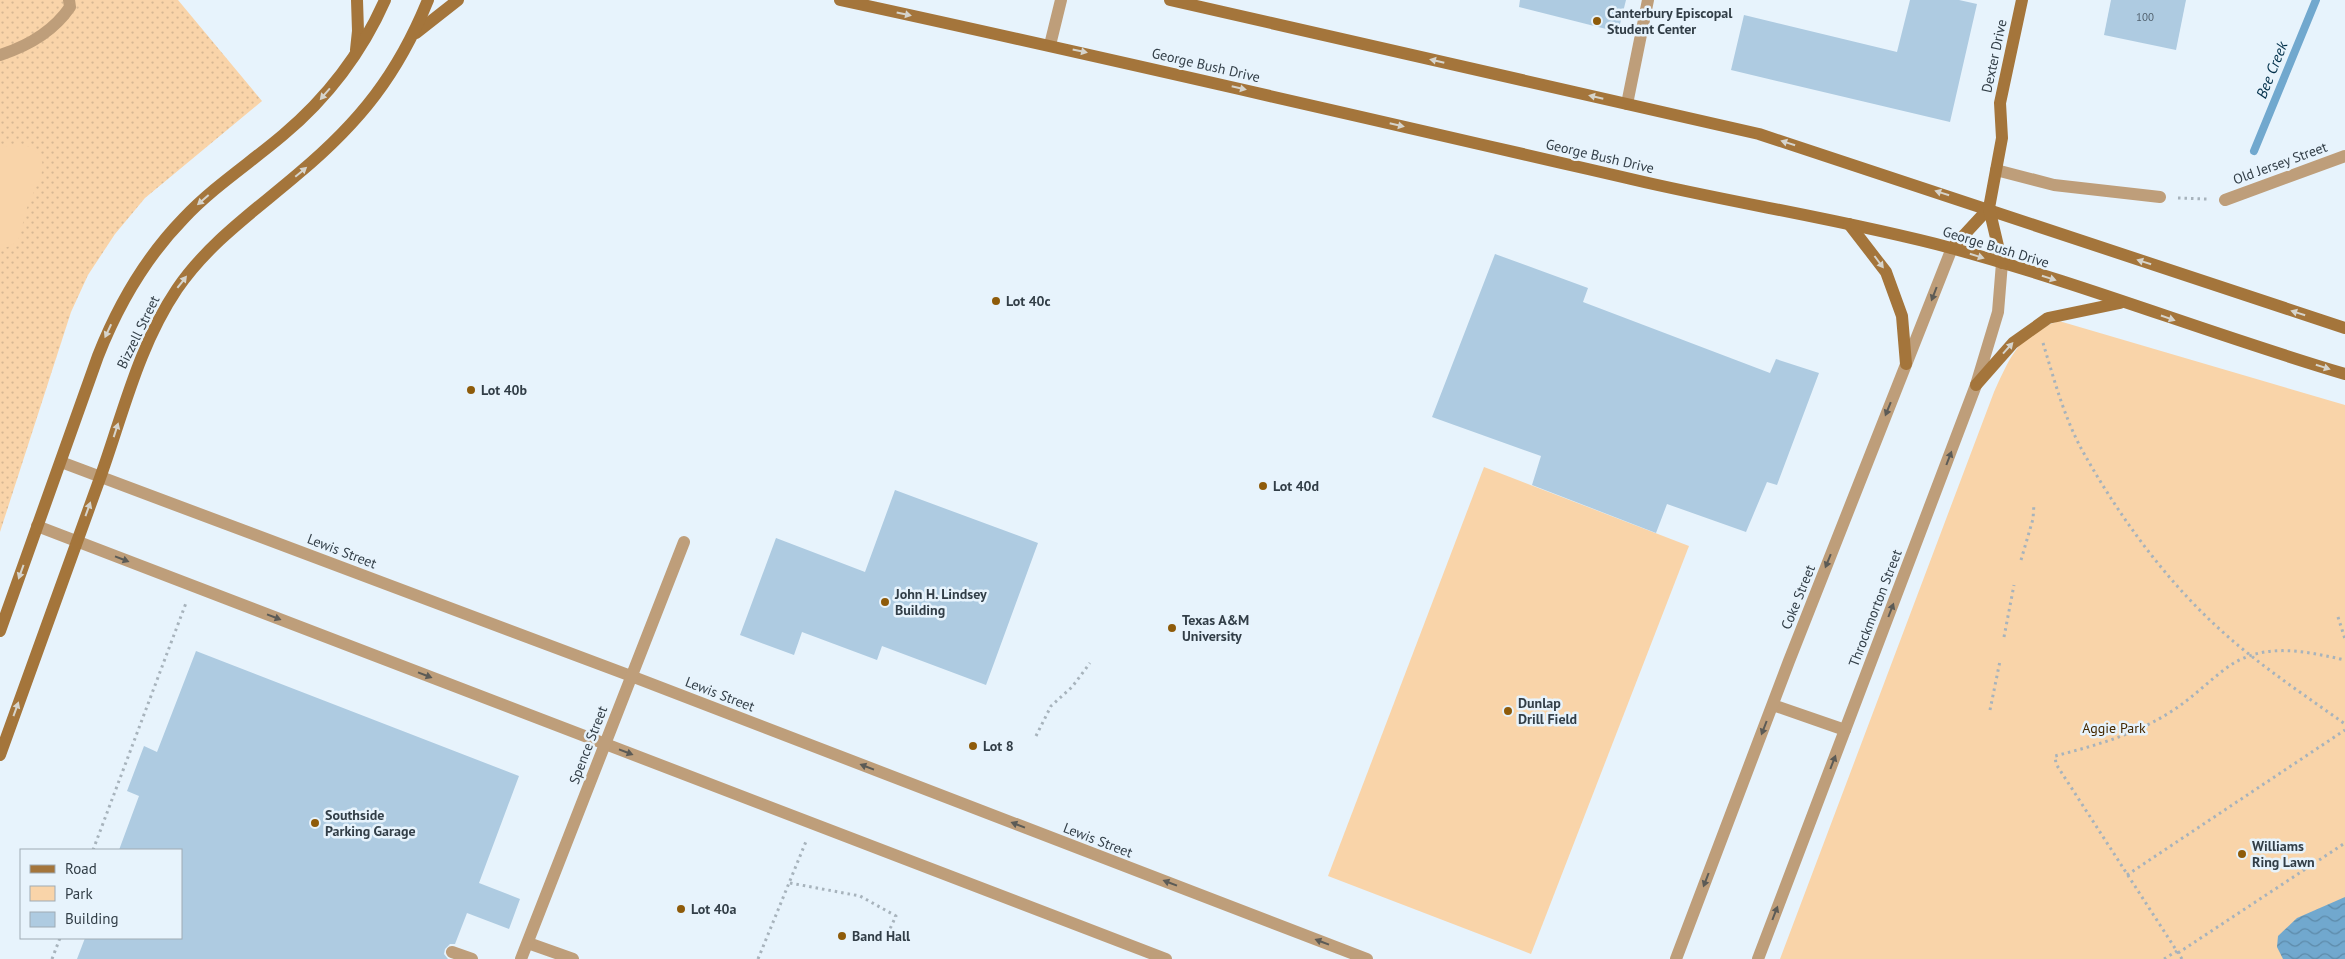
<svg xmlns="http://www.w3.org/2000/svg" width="2345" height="959" viewBox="0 0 2345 959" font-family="'PT Sans',sans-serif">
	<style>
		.grass { fill: url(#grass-dots) }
		.green { fill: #f9d4a9 }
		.water { fill: url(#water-waves) }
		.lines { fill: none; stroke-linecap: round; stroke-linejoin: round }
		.stream { stroke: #71a8ce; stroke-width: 8 }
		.building { fill: #aecbe1 }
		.path { stroke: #a7b3bc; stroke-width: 3; stroke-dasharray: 2.5 4; stroke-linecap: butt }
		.lane { stroke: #be9e7a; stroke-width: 12 }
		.street { stroke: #be9e7a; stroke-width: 12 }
		.secondary { stroke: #a4753b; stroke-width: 12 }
		.oneway { fill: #d6d4cc }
		.oneway2 { fill: #5c5b56 }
		.poi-dot { fill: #8e5b0a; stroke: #e7f3fc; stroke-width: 2 }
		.labels { text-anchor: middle; stroke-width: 5; stroke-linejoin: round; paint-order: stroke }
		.number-label { font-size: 11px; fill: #51616e }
		.poi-label { font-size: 14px; font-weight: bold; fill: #323e47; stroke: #e7f3fc; text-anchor: start }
		.street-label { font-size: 14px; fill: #323e47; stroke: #e7f3fc }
		.park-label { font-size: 14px; fill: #452901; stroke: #e7f3fc }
		.water-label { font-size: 15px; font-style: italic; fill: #002f49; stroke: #e7f3fc }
	</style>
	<defs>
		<pattern id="grass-dots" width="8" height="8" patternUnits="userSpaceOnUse" patternTransform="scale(1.25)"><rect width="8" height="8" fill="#f9d4a9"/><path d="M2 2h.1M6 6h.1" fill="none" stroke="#d6b793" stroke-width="1.8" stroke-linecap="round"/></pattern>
		<pattern id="water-waves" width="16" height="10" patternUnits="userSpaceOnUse" patternTransform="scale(1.25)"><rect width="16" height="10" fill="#71a8ce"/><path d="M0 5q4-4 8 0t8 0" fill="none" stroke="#5d8aa9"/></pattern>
	</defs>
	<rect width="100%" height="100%" fill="#e7f3fc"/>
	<path class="grass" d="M0 0H178L262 101 145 198 115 234 88 275 71 312 0 532Z"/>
	<g class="green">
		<path d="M19 143C61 156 36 183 27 208 19 228 27 244 0 249V148Z"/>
		<path d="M2059 321 2345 405V959H1780L1994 392C2010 357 2019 333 2059 321Z"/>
		<path d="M1484 467 1689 546 1531 954 1328 876Z"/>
	</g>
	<path class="water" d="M2345 897V959H2283L2277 947 2278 936 2297 918Z"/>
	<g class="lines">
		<path class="stream" d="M2254 151 2316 0"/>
	</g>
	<g class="building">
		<path d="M1520 0H1626L1618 32 1519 7Z"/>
		<path d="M1910 0H1959L1977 4 1950 122 1731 70 1744 15 1897 52Z"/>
		<path d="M2111 0H2186L2176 50 2104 35Z"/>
		<path d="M1495 254 1588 288 1583 302 1770 373 1776 359 1819 373 1777 485 1767 482 1746 532 1667 504 1656 533 1532 485 1541 456 1432 417Z"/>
		<path d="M895 490 1038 543 986 685 882 646 877 660 802 632 794 655 740 635 776 538 865 572Z"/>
		<path d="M196 651 519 776 479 883 520 899 509 929 467 913 455 944H450L445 949 444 954 448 959H77L85 938H181V850H119L139 796 127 791 144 746 157 752Z"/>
	</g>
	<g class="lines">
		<g class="path">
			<path d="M2178 198 2207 199"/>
			<path d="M2043 343C2054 379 2064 417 2082 450 2125 527 2180 600 2250 655 2280 679 2313 701 2345 724"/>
			<path d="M2021 560 2033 519 2034 504"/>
			<path d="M2338 617 2345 639"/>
			<path d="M2004 637 2014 585"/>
			<path d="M1990 710 2000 661"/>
			<path d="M1036 736 1051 706 1072 687 1090 663"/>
			<path d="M93 850 186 603"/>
			<path d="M2127 875 2345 730"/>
			<path d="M790 883 860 896 896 916 888 933"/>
			<path d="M2178 953 2345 843"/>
			<path d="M52 959 60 938"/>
			<path d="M758 959 807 839"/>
			<path d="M2164 959 2177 951"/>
			<path d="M2182 959 2056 764 2055 756C2097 745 2138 734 2175 709 2193 697 2208 682 2225 669 2262 641 2304 651 2345 660"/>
		</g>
		<g class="lane">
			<path d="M0 55C28 46 53 32 70 7L69 0"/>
			<path d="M1627 104 1648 0"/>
			<path d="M1996 170 2054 185 2160 197"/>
			<path d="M2225 200 2345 156"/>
			<path d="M528 943 573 959"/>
			<path d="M452 952 472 959"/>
		</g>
		<g class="street">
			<path d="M1050 45 1061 0"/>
			<path d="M61 462 631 676 1367 959"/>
			<path d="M37 526 1166 959"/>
			<path d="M1773 705 1845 730"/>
			<path d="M521 959 684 542"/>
			<path d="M1676 959 1789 661 1952 248"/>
			<path d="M1758 959 1976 385 1998 312 2002 263"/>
		</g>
		<g class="secondary">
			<path d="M840 0C1104 57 1367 118 1631 179 1737 204 1846 220 1951 248 2084 284 2213 335 2345 374"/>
			<path d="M1170 0 1759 134 2345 328"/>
			<path d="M416 33 458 0"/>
			<path d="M356 50 358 31 357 0"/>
			<path d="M1849 224 1886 272 1902 316 1906 364"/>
			<path d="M1952 248 1989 208"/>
			<path d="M2002 263 1989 208 2002 138 2000 103 2022 0"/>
			<path d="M1976 385 2013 343 2048 318 2120 303"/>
			<path d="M0 631 98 356C118 305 146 257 184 218 213 187 250 163 283 135 327 98 362 52 385 0"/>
			<path d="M0 755C33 663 67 571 100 478 123 414 138 347 177 289 209 242 256 210 299 173 360 122 398 74 428 0"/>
		</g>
	</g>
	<defs><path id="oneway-solid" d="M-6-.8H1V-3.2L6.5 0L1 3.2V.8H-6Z" transform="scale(1.25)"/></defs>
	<g class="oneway">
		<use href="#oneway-solid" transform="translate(904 14) rotate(12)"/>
		<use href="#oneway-solid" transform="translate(1080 51) rotate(12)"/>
		<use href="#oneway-solid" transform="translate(1437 61) rotate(-167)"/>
		<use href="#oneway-solid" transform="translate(1239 88) rotate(13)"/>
		<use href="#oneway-solid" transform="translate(325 94) rotate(131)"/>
		<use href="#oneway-solid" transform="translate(1596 97) rotate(-167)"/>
		<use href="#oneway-solid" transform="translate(1397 125) rotate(13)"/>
		<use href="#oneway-solid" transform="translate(1788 143) rotate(-162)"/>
		<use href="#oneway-solid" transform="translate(301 172) rotate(-40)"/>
		<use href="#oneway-solid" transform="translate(1942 193) rotate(-162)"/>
		<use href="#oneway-solid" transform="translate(203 200) rotate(139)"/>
		<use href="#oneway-solid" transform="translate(1977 256) rotate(17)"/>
		<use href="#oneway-solid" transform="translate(1879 262) rotate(53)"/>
		<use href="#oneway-solid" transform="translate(2144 262) rotate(-162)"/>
		<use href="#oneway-solid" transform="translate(2049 278) rotate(18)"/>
		<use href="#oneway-solid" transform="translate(182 282) rotate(-52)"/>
		<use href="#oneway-solid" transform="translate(2298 313) rotate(-163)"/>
		<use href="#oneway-solid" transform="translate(2168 318) rotate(19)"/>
		<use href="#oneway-solid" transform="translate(108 331) rotate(115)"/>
		<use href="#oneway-solid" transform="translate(2008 348) rotate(-48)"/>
		<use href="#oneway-solid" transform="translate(2323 367) rotate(17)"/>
		<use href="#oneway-solid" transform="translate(116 430) rotate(-72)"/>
		<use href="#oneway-solid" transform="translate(88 509) rotate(-70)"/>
		<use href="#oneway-solid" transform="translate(21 572) rotate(110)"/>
		<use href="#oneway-solid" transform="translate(16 709) rotate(-70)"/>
	</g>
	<g class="oneway2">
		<use href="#oneway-solid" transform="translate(1934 294) rotate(111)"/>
		<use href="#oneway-solid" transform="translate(1888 409) rotate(112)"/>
		<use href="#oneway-solid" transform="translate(1949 458) rotate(-69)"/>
		<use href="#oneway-solid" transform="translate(122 559) rotate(21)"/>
		<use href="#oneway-solid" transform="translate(1828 561) rotate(112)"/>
		<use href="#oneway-solid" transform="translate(1891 610) rotate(-69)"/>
		<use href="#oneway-solid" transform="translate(274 617) rotate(21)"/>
		<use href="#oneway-solid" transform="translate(425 675) rotate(21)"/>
		<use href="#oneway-solid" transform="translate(1764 728) rotate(111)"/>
		<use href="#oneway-solid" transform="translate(626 752) rotate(21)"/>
		<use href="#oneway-solid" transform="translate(1833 762) rotate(-69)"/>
		<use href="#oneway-solid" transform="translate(867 767) rotate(-159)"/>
		<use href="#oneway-solid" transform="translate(1018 825) rotate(-159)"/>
		<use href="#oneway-solid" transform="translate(1706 880) rotate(111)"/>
		<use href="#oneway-solid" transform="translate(1170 883) rotate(-159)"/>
		<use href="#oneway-solid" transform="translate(1775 913) rotate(-69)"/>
		<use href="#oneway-solid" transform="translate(1322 942) rotate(-159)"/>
	</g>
	<g class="poi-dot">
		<circle cx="1597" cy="21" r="5"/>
		<circle cx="996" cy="301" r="5"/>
		<circle cx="471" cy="390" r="5"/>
		<circle cx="1263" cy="486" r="5"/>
		<circle cx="885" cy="602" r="5"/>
		<circle cx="1172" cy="628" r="5"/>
		<circle cx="1508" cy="711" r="5"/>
		<circle cx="973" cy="746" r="5"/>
		<circle cx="315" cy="823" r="5"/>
		<circle cx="2242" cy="854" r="5"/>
		<circle cx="681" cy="909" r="5"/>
		<circle cx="842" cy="936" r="5"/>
	</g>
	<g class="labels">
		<g class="number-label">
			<text x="2145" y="21">100</text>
		</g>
		<g class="poi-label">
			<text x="1607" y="18">Canterbury Episcopal<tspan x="1607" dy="16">Student Center</tspan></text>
			<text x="1006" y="306">Lot 40c</text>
			<text x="481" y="395">Lot 40b</text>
			<text x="1273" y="491">Lot 40d</text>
			<text x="895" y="599">John H. Lindsey<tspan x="895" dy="16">Building</tspan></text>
			<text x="1182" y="625">Texas A&amp;M<tspan x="1182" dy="16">University</tspan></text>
			<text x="1518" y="708">Dunlap<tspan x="1518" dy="16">Drill Field</tspan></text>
			<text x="983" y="751">Lot 8</text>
			<text x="325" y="820">Southside<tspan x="325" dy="16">Parking Garage</tspan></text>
			<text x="2252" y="851">Williams<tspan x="2252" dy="16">Ring Lawn</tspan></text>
			<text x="691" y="914">Lot 40a</text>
			<text x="852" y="941">Band Hall</text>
		</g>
		<g class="street-label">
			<text transform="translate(1994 56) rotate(-78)" y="5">Dexter Drive</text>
			<text transform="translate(1206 65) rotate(13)" y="5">George Bush Drive</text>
			<text transform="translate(1600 156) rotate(13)" y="5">George Bush Drive</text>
			<text transform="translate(2280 163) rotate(-20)" y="5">Old Jersey Street</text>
			<text transform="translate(1996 247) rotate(17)" y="5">George Bush Drive</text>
			<text transform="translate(138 332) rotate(-64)" y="5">Bizzell Street</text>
			<text transform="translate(342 551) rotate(21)" y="5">Lewis Street</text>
			<text transform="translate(1798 597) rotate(-68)" y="5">Coke Street</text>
			<text transform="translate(1875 608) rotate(-69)" y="5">Throckmorton Street</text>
			<text transform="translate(720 694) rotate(21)" y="5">Lewis Street</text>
			<text transform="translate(588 745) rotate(-69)" y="5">Spence Street</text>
			<text transform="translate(1098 840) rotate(21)" y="5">Lewis Street</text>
		</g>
		<g class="park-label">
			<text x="2114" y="733">Aggie Park</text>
		</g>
		<g class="water-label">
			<text transform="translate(2272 70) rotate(-68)" y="5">Bee Creek</text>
		</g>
	</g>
	<rect x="20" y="849" width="162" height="90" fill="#e7f3fc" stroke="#9fabb4"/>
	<rect x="30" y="865" width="25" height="8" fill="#a4753b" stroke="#9fabb4"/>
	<text x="65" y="874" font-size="15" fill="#323e47">Road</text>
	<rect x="30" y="886" width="25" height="15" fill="#f9d4a9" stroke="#9fabb4"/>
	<text x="65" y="899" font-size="15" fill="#323e47">Park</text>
	<rect x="30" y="912" width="25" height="15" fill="#aecbe1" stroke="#9fabb4"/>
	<text x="65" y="924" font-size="15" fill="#323e47">Building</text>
</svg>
